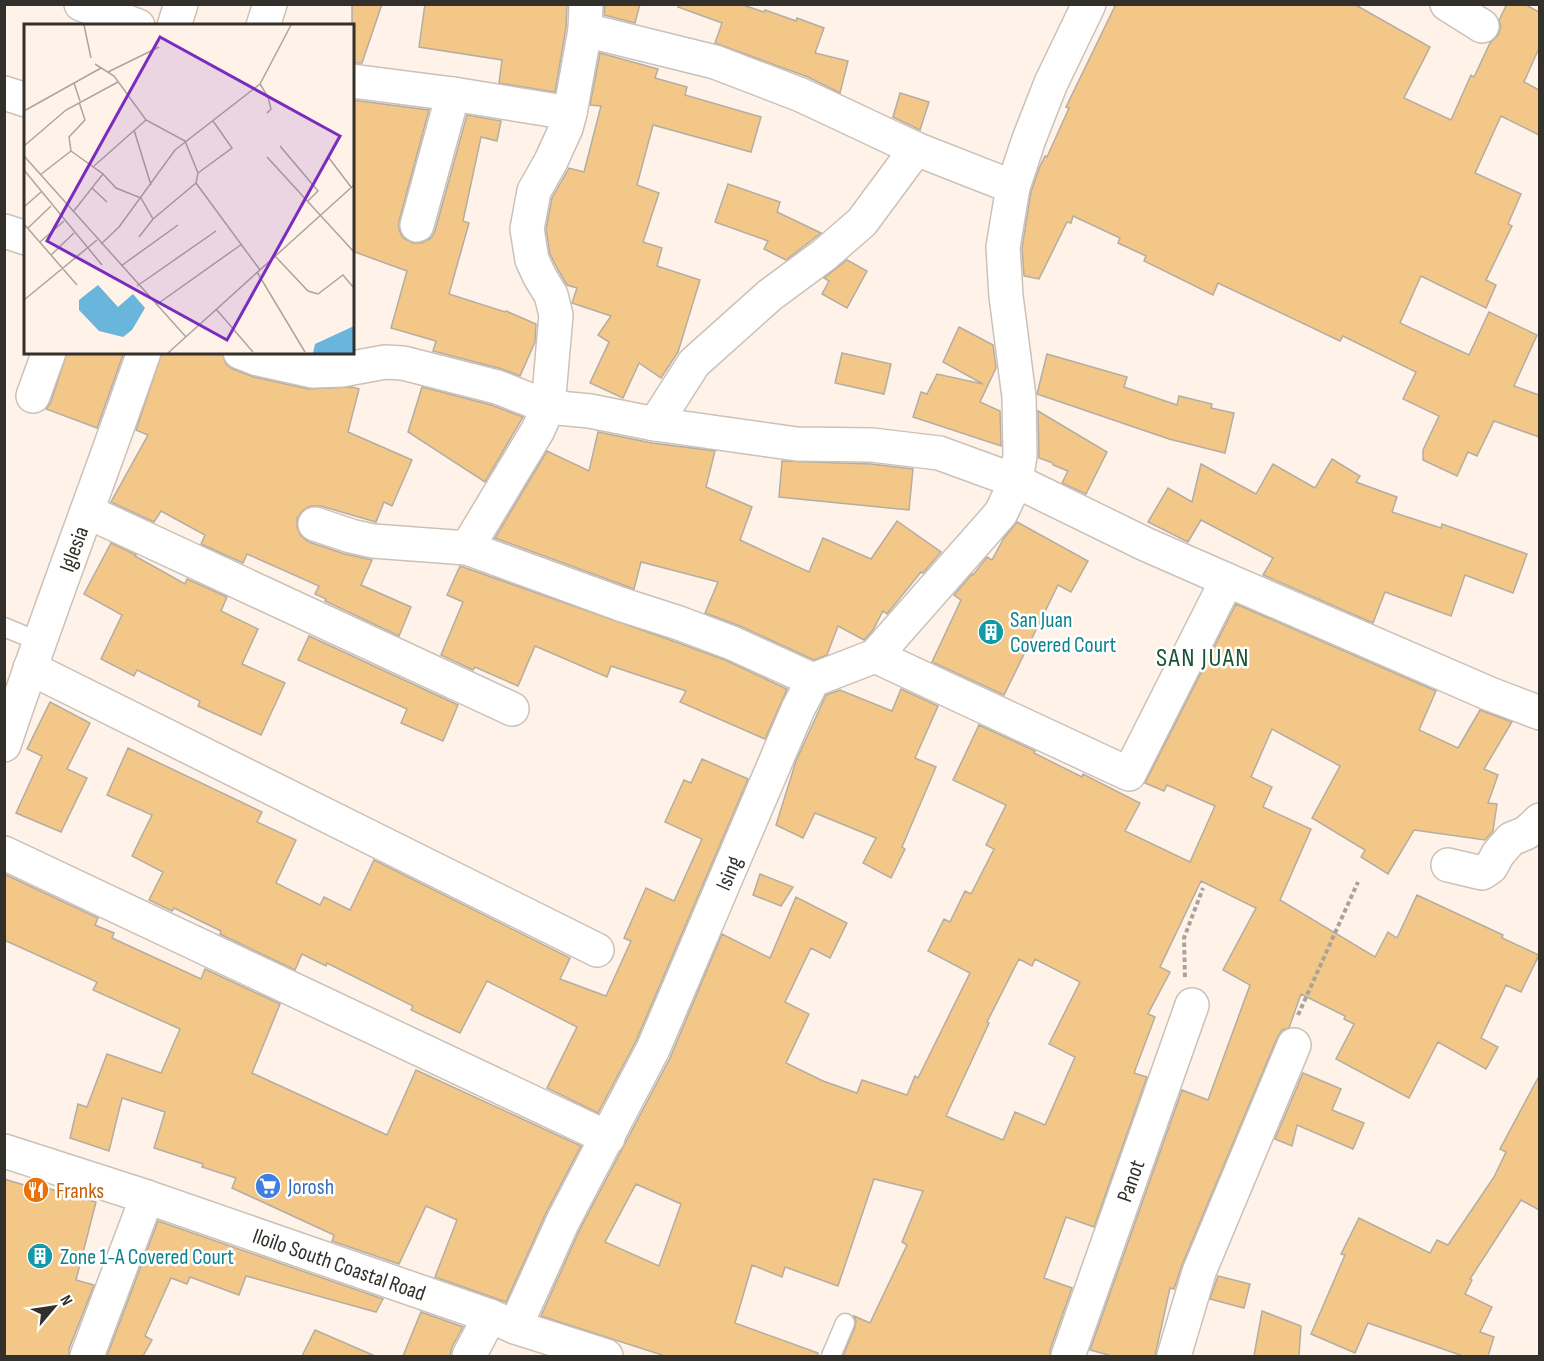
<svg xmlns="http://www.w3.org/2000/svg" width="1544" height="1361" viewBox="0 0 1544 1361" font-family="'Sofia Sans Condensed',sans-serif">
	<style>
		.building { fill: #f2c788; stroke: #b5ada2; stroke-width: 1.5; fill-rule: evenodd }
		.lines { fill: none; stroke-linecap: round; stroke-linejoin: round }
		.service-casing { stroke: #ccc1b7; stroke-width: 21 }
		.minor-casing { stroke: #ccc1b7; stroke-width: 36 }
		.tertiary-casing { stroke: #ccc1b7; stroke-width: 36 }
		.path { stroke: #aba39b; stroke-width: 4; stroke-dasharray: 4.5 3; stroke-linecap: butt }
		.service { stroke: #fff; stroke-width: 18 }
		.minor { stroke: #fff; stroke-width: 33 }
		.tertiary { stroke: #fff; stroke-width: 33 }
		.labels { text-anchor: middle; stroke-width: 5; stroke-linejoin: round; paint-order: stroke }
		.street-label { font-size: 22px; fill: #332f2b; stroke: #fff }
		.culture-label { font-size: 22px; fill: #0d838f; stroke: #fff; text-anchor: start }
		.shop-label { font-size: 22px; fill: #366cbe; stroke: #fff; text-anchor: start }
		.food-label { font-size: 22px; fill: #c56008; stroke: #fff; text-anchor: start }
		.quarter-label { font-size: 26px; letter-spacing: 1.5px; fill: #185436; stroke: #fff }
		.inset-road { fill: none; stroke: #ada59d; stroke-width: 1.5 }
		.view { fill: #7b2cbf; fill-opacity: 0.15; stroke: #7b2cbf; stroke-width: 3 }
		.inset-edge { fill: none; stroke: #332f2b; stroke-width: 3 }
	</style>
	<rect width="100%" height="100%" fill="#fff3e9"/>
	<g class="building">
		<path d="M352 4H382L362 63H352Z"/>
		<path d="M425 4H567L566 28 555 92 499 83 502 60 419 47Z"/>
		<path d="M605 4H640L635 23 604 15Z"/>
		<path d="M678 4H740L764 12 765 10 796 21 797 18 824 28 815 53 848 61 840 93 808 77 715 43 722 23 678 7Z"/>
		<path d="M1116 4H1354L1430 47 1404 98 1451 120 1471 75 1474 77 1490 43 1498 35 1501 27 1499 20 1507 4H1524L1539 12V48L1524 82 1539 90V135L1501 116 1475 173 1521 194 1508 224 1512 226 1486 280 1496 285 1486 308 1421 276 1400 323 1469 355 1489 312 1537 335 1514 386 1539 395V437L1494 421 1477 456 1468 452 1457 476 1423 460V450L1439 416 1403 399 1416 372 1343 336 1340 341 1218 283 1213 295 1144 261 1146 256 1118 243 1120 238 1073 216 1071 223 1067 222 1039 279 1024 276 1022 248 1031 192 1040 166 1045 156 1047 157 1069 108 1066 107Z"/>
		<path d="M600 53 658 69 655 78 687 87 685 95 761 117 751 152 653 125 637 185 659 193 643 242 662 248 657 266 700 280 678 352 661 378 639 363 623 398 590 383 609 342 598 335 611 316 572 303 577 288 567 285 557 268 550 254 546 229 552 198 569 168 584 172 601 106 590 105Z"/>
		<path d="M900 93 929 102 920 130 893 117Z"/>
		<path d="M352 100 429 110 399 221V230L403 238 413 243H422L431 238 435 231 467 115 501 121 497 141 481 137 463 221 469 223 449 294 505 312 506 311 536 324 535 342 520 376 502 369 433 351 436 341 391 328 407 271 352 251Z"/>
		<path d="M728 184 780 202 777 212 821 233 786 260 764 249 768 241 715 222Z"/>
		<path d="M847 260 867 271 847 308 822 294 829 281 824 278Z"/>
		<path d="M959 327 993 345 996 368 980 402 1000 411 1001 446 913 417 921 392 927 394 937 374 983 384 943 362Z"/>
		<path d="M67 352H124L97 428 46 409 51 402Z"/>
		<path d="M162 352H222L226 364 233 369 254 377 308 389 352 387 359 389 348 432 412 460 392 506 384 502 376 522 321 506H311L303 510 297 518V527L301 536 309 542 345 554 372 560 361 585 411 607 399 636 325 601 326 599 315 594 319 586 247 554 243 563 201 544 205 535 161 511 154 522 111 502 148 435 136 430Z"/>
		<path d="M842 353 891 364 884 394 835 383Z"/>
		<path d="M1047 354 1127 377 1124 387 1177 405 1179 396 1212 404 1211 408 1234 413 1225 453 1169 439 1037 394Z"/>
		<path d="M422 387 491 405 523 417 485 482 408 432Z"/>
		<path d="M1038 411 1107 452 1086 494 1062 483 1068 471 1053 465V463L1039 458Z"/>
		<path d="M598 432 652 443 715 451 706 487 752 507 740 540 809 572 823 538 871 559 897 521 941 552 923 573 921 572 887 614 883 611 873 630 864 640 838 626 827 655 814 660 740 626 705 613 718 582 641 562 634 589 495 538 547 451 589 471Z"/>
		<path d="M1332 459 1360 476 1356 482 1397 497 1392 512 1441 528 1442 524 1527 554 1513 593 1465 575 1451 616 1385 592 1373 623 1263 575 1273 558 1201 520 1188 542 1148 522 1168 488 1192 502 1201 464 1256 494 1273 464 1315 488Z"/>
		<path d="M782 461 871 464 913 469 909 510 779 497Z"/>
		<path d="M1017 522 1088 561 1071 592 1058 585 1004 695 932 662 961 600 954 595 972 574 973 575 987 557 992 560 1004 538Z"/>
		<path d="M111 543 136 555 135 556 185 584 187 579 227 597 221 611 258 629 242 664 285 683 261 735 198 706 200 701 137 670 134 676 101 659 122 615 84 594Z"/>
		<path d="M460 566 673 641 725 660 787 689 765 739 680 702 686 691 611 666 607 677 535 646 518 686 475 667 473 670 441 655 463 602 447 595Z"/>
		<path d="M1236 604 1436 691 1419 730 1458 748 1480 710 1512 722 1484 769 1498 775 1488 803 1497 804 1493 831 1485 840 1414 830 1388 874 1361 857 1365 850 1312 818 1340 766 1272 729 1251 777 1272 787 1263 807 1311 829 1280 900 1375 957 1388 932 1397 938 1417 895 1503 935 1502 938 1539 955 1521 992 1506 985 1481 1038 1498 1047 1486 1069 1438 1042 1409 1098 1336 1059 1354 1024 1344 1019 1345 1016 1301 994 1289 1028 1282 1030 1277 1038 1182 1265 1174 1289 1170 1288 1155 1356H1112L1090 1350 1182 1090 1208 1100 1250 985 1223 970 1256 908 1201 881 1160 967 1170 972 1148 1014 1155 1017 1134 1073 1147 1077 1094 1227 1066 1217 1044 1278 1072 1288 1050 1350V1356H843L855 1327 856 1321 854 1316 870 1323 907 1245 902 1242 923 1191 874 1179 838 1286 785 1267 782 1277 752 1265 735 1323 818 1353V1356H665L541 1316 580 1229 670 1058 722 934 770 958 796 897 847 923 830 958 811 948 785 1002 809 1014 786 1063 823 1081 857 1093 862 1080 907 1095 915 1076 918 1078 970 973 928 951 944 919 950 922 965 891 971 894 994 849 986 845 1006 805 953 780 979 725 1035 751 1034 753 1082 777 1083 774 1140 803 1125 831 1190 862 1215 806 1167 785 1164 791 1145 783ZM1019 959 1032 966 1035 959 1080 982 1049 1044 1075 1057 1045 1125 1015 1112 1003 1140 946 1116 989 1023 987 1022ZM636 1184 681 1204 659 1266 605 1242Z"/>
		<path d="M309 636 458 705 443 741 401 723 407 709 298 660Z"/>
		<path d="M901 689 938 706 915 758 936 767 902 847 905 849 891 878 863 863 876 838 815 813 803 838 776 825 796 761 826 695 840 690 892 711Z"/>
		<path d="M50 702 90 723 67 769 87 778 61 832 16 813 42 756 27 749Z"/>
		<path d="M128 748 262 812 257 822 296 840 276 883 320 905 324 897 350 910 374 860 570 958 560 979 606 996 631 941 624 938 646 888 674 901 702 839 665 822 684 780 691 783 702 759 748 779 636 1041 598 1113 547 1088 577 1027 487 981 460 1033 411 1010 413 1006 327 963 326 966 302 954 295 970 220 934 221 931 174 908 172 911 149 900 163 872 132 856 152 815 107 795Z"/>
		<path d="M4 874 98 918 95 925 114 933 112 938 201 979 205 969 280 1004 252 1073 387 1135 416 1070 581 1146 546 1213 506 1302 435 1277 457 1220 426 1206 399 1264 332 1241 334 1235 232 1188 236 1178 202 1167 203 1164 154 1148 165 1112 122 1098 109 1151 70 1138 78 1104 87 1107 107 1054 161 1073 180 1029 93 990 97 982 4 940Z"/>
		<path d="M760 874 793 887 781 906 753 895Z"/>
		<path d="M1303 1073 1341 1089 1332 1110 1364 1123 1353 1149 1297 1125 1292 1146 1275 1139Z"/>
		<path d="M1539 1076V1210L1521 1200 1470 1279 1472 1280 1465 1294 1492 1307 1480 1332 1494 1337 1488 1356H1463L1368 1323 1355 1353 1311 1334 1345 1255 1341 1254 1359 1218 1430 1253 1437 1240 1448 1245 1494 1177 1506 1152 1500 1149Z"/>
		<path d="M4 1179 31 1187 32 1184 96 1202 76 1280 94 1285 69 1349V1356H4Z"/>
		<path d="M158 1221 383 1299 376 1312 246 1276 239 1295 190 1277 187 1284 171 1278 145 1336 152 1340 143 1356H107Z"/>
		<path d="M1218 1276 1250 1284 1244 1308 1210 1299Z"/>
		<path d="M1262 1311 1301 1326 1299 1356H1254Z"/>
		<path d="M421 1312 463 1327 452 1347 450 1356H403Z"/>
		<path d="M315 1330 375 1356H302Z"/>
	</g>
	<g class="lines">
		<g class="service-casing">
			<g id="service">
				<path d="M4 627 40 642"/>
				<path d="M831 1356 845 1323"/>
			</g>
		</g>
		<g class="minor-casing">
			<g id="minor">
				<path d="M81 4 138 26"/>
				<path d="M1447 4 1482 26"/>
				<path d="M174 26 181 4"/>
				<path d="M263 26 270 4"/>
				<path d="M585 30 715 62 801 95 916 149 1013 187"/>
				<path d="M352 81 453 94 570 113 585 30 586 4"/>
				<path d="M4 93 26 100"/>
				<path d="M417 225 453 94"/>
				<path d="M4 231 26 238"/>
				<path d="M240 352 258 359 312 371 342 370 385 362 403 363 497 387 548 407 590 411 655 424 797 444 872 445 939 453 1016 481 1145 544 1227 580 1490 694 1540 713"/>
				<path d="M33 396 49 352"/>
				<path d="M655 424 694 363 770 295 824 255 862 222 916 149"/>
				<path d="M88 512 512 709"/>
				<path d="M315 524 351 536 373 541 467 548 623 605 679 623 732 643 813 680"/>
				<path d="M467 548 538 430 548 407 556 315 551 295 540 277 532 260 527 229 534 191 551 161 566 128 570 113"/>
				<path d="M875 656 1129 774 1227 580"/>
				<path d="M30 668 597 950"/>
				<path id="s1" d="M4 745C48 613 98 484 144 352"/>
				<path d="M4 853 608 1138"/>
				<path d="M1448 865 1482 873 1491 867 1498 854 1511 839 1526 833 1540 820"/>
				<path id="s2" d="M515 1327 563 1221 653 1049 798 709 813 680 875 656 1001 513 1016 481 1020 456 1019 397 1006 296 1003 247 1013 187 1029 139 1051 83 1089 4"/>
				<path d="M87 1356 147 1197"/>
				<path d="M469 1356 490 1316"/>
				<path id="s3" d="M1068 1356 1192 1005"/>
				<path d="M1174 1356 1199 1272 1294 1045"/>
			</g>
		</g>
		<g class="tertiary-casing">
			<g id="tertiary">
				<path id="s4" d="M4 1151 147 1197 490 1316 515 1327 606 1356"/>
			</g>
		</g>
		<g class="path">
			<path d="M1185 977 1184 938 1203 888"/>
			<path d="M1298 1015 1358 882"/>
		</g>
		<use href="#service" class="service"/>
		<use href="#minor" class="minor"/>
		<use href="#tertiary" class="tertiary"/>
	</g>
	<defs>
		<g id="building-disc" transform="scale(1.35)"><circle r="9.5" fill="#0f9aa8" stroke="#fff"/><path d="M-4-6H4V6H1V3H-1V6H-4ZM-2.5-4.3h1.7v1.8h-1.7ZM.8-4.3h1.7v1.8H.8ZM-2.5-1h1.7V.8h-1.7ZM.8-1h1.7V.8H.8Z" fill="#fff"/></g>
		<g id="supermarket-disc" transform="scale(1.35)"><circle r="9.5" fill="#3f7fe0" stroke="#fff"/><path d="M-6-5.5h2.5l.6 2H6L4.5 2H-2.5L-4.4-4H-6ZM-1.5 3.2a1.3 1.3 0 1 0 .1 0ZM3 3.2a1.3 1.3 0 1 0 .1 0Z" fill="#fff"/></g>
		<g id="restaurant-disc" transform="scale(1.35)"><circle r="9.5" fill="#e8710a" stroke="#fff"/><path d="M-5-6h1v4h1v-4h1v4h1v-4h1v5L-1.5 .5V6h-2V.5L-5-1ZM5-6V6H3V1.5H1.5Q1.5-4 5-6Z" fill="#fff"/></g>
	</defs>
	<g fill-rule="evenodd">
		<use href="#building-disc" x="991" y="632"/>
		<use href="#supermarket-disc" x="268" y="1186"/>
		<use href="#restaurant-disc" x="36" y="1190"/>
		<use href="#building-disc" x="40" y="1256"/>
	</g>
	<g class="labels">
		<g class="street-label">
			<text dy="8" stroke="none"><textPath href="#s1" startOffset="208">Iglesia</textPath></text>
			<text dy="8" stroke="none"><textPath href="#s2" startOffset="502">Ising</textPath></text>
			<text dy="8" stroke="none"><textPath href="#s3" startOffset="186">Panot</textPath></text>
			<text dy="8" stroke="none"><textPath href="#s4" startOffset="354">Iloilo South Coastal Road</textPath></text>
		</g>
		<g class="culture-label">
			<text x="1010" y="627">San Juan<tspan x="1010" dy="25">Covered Court</tspan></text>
			<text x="60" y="1264">Zone 1-A Covered Court</text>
		</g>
		<g class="shop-label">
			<text x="288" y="1194">Jorosh</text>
		</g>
		<g class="food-label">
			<text x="56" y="1198">Franks</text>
		</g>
		<g class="quarter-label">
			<text x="1203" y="666">SAN JUAN</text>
		</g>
	</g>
	<g transform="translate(24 24)">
		<rect width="330" height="330" fill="#fff3e9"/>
		<path d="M74 261 94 283 109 270 121 284 108 306 99 313 75 307 55 286V276ZM330 302V329H289L291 320Z" fill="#69b5dc"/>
		<path class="inset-road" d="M60 1 67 34M71 40 90 52 122 96 161 117 174 149 172 159 236 246M84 48 135 23M50 59 56 77M236 60 244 73 247 85 243 89M0 87 77 44M110 106 127 161M0 122 42 86 94 58M256 122 294 167 283 178M47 127 79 150 49 188M0 132 162 313M243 133 330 228M305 134 327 163M70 142 122 96M0 146 78 241M174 149 208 124 189 97M79 150 92 164 117 174 129 195M16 151 47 127 45 113 61 96 55 78M68 164 83 178M0 183 17 168M0 200 53 261M4 204 27 182M115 213 129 195 172 159M16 218 40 197M77 220 95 203 151 126 236 60 267 1M27 231 50 209M251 232 284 267 294 270 319 251 330 264M97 242 154 201M233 248 281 328M113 262 192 207M0 276 73 216M132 281 218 220M192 285 229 328M144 329 330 161"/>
		<path class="view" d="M136 13 316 112 203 316 23 217Z"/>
		<rect width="330" height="330" class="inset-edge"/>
	</g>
	<rect width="1544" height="1361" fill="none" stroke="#332f2b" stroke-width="12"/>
	<g transform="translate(54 1307) rotate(61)" stroke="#ffffff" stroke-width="4.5" paint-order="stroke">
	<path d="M0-4.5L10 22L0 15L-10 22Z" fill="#332f2b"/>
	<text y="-9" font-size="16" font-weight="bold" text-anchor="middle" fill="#332f2b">N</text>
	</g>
</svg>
